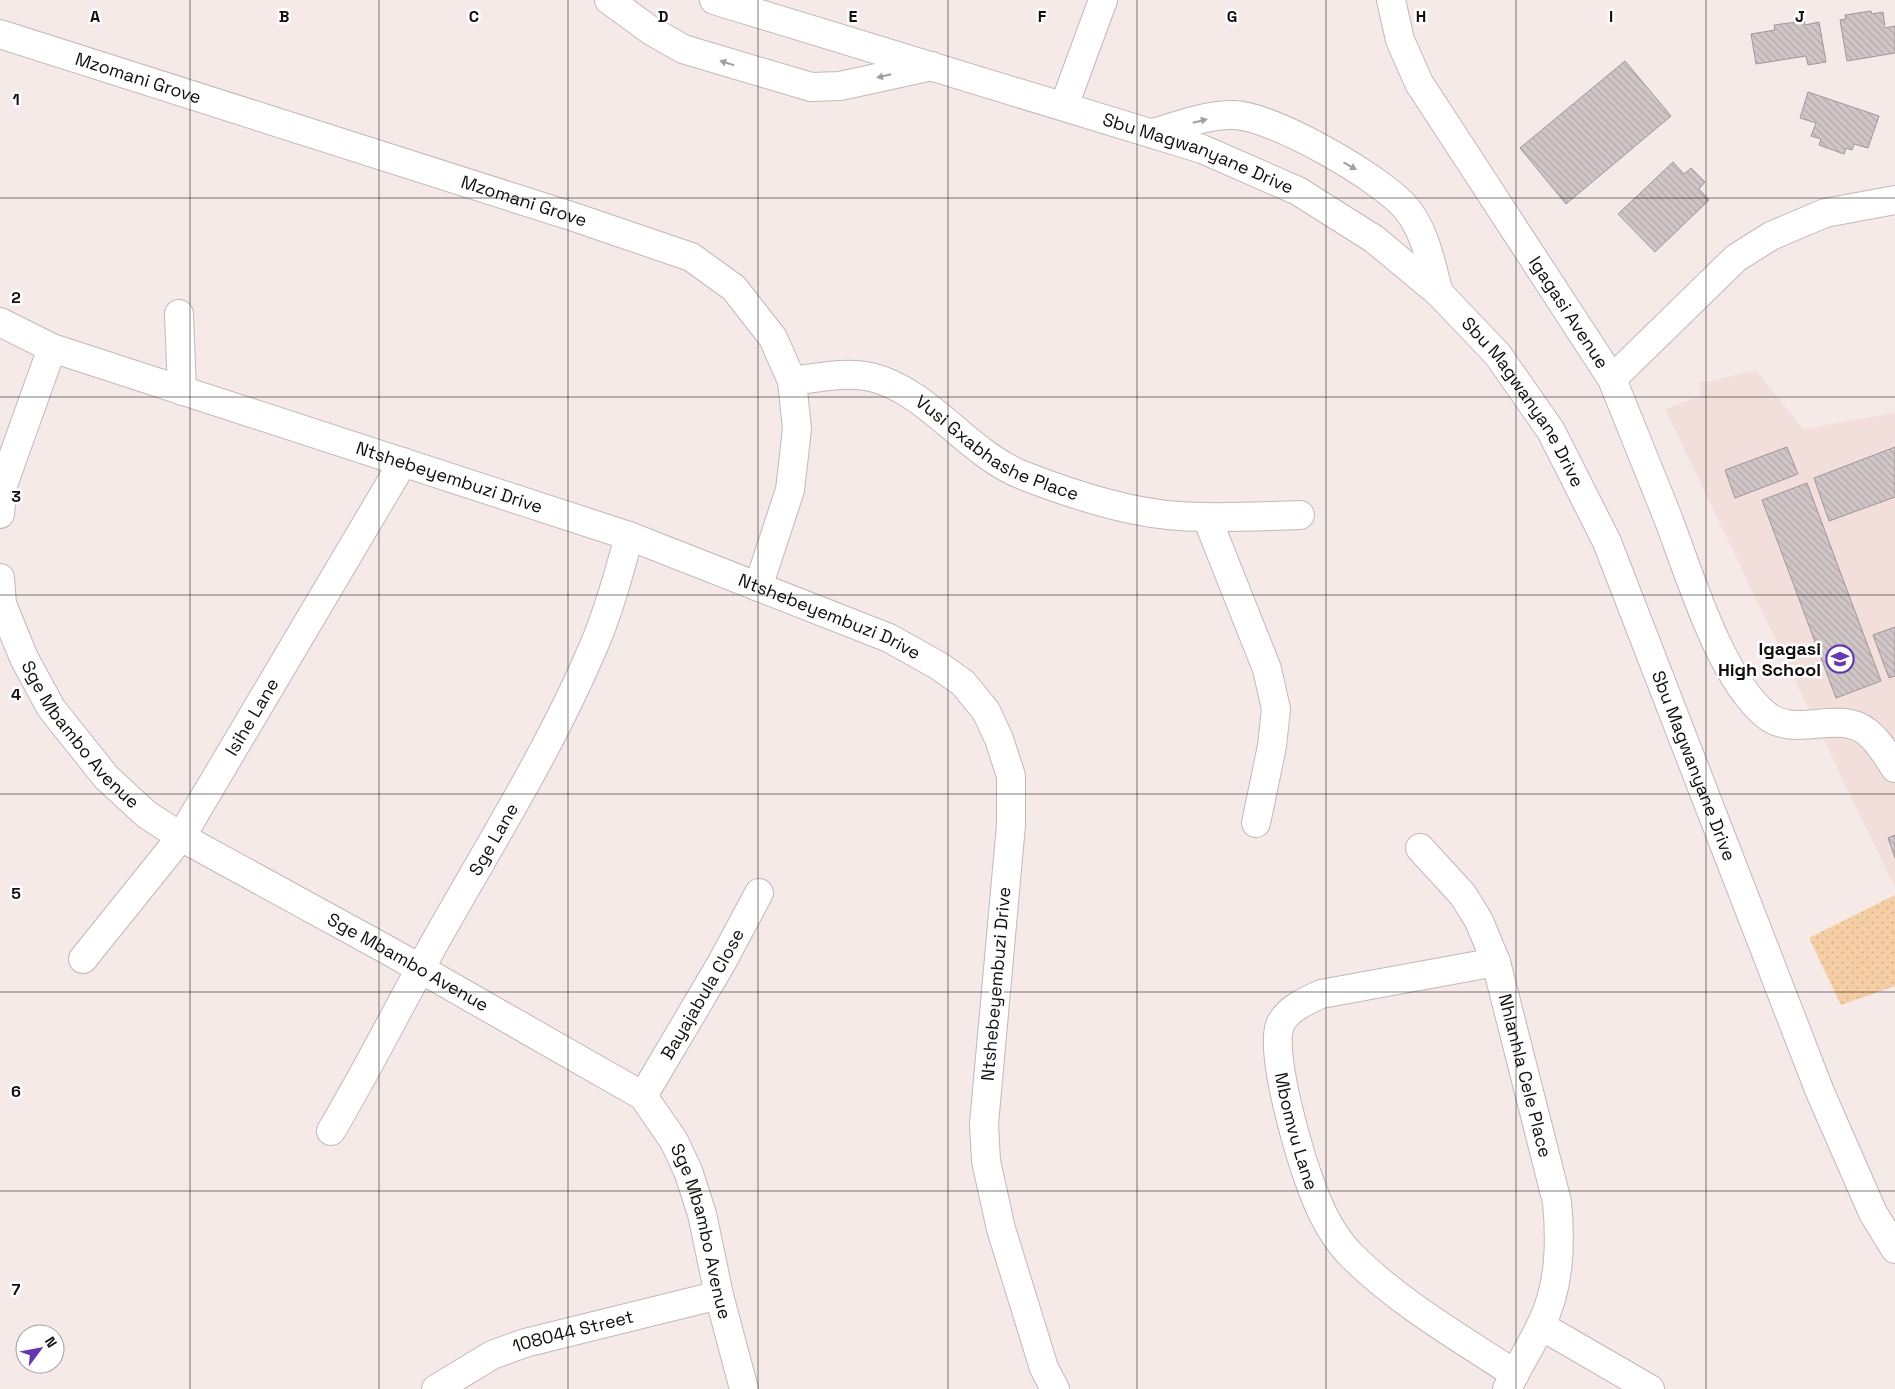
<svg xmlns="http://www.w3.org/2000/svg" width="1895" height="1389" viewBox="0 0 1895 1389" font-family="'Space Grotesk',sans-serif">
	<style>
		.built { fill: #f2deda }
		.grass { fill: url(#grass-dots) }
		.building { fill: url(#building-back-hatch); stroke: #a29798 }
		.lines { fill: none; stroke-linecap: round; stroke-linejoin: round }
		.minor-casing { stroke: #c3b8b6; stroke-width: 30 }
		.major-casing { stroke: #c3b8b6; stroke-width: 30 }
		.minor { stroke: #fff; stroke-width: 28 }
		.major { stroke: #fff; stroke-width: 28 }
		.oneway { fill: #a09f9e }
		.grid { fill: none; stroke: #120e0d; stroke-width: 1; stroke-opacity: 0.55 }
		.labels { text-anchor: middle; stroke-width: 5; stroke-linejoin: round; paint-order: stroke }
		.street-label { font-size: 18px; fill: #120e0d; stroke: #fff }
		.poi-label { font-size: 18px; font-weight: bold; fill: #120e0d; stroke: #fff; text-anchor: end }
		.grid-label { font-size: 16px; text-anchor: middle; font-weight: bold; fill: #120e0d; stroke: #fff; stroke-width: 5; stroke-linejoin: round; paint-order: stroke }
	</style>
	<defs>
		<pattern id="grass-dots" width="8" height="8" patternUnits="userSpaceOnUse" patternTransform="scale(1.25)"><rect width="8" height="8" fill="#f5cea5"/><path d="M2 2h.1M6 6h.1" fill="none" stroke="#d1b08d" stroke-width="1.8" stroke-linecap="round"/></pattern>
		<pattern id="building-back-hatch" width="6" height="6" patternUnits="userSpaceOnUse" patternTransform="scale(1.25)"><rect width="6" height="6" fill="#d1c6c7"/><path d="M-1 5l2 2M0 0l6 6M5-1l2 2" fill="none" stroke="#b2a9aa"/></pattern>
	</defs>
	<rect width="100%" height="100%" fill="#f5eae8"/>
	<path class="built" d="M1756 371 1803 429 1895 413V888L1665 409 1701 396 1699 383Z"/>
	<path class="grass" d="M1895 895V986L1841 1005 1809 938Z"/>
	<g class="building">
		<path d="M1871 11 1872 14 1883 12 1885 28 1895 26V53L1847 61 1840 20 1846 19 1845 15Z"/>
		<path d="M1804 21 1805 25 1819 22 1826 62 1808 65 1806 56 1756 64 1751 34 1775 30 1774 25Z"/>
		<path d="M1625 61 1671 116 1566 204 1520 148Z"/>
		<path d="M1808 92 1879 116 1868 148 1854 144 1852 150 1846 148 1844 154 1819 145 1821 139 1811 136 1816 123 1800 118Z"/>
		<path d="M1673 162 1684 174 1691 168 1705 182 1699 189 1709 200 1655 252 1618 214Z"/>
		<path d="M1787 447 1798 474 1735 498 1725 470Z"/>
		<path d="M1895 447V497L1829 521 1814 478Z"/>
		<path d="M1807 483 1881 681 1836 698 1762 500Z"/>
		<path d="M1895 627V676L1889 678 1873 635Z"/>
		<path d="M1895 835V858L1888 838Z"/>
	</g>
	<g class="lines">
		<g class="minor-casing">
			<g id="minor">
				<path d="M609 0 650 30 683 49 811 87 840 86 932 66"/>
				<path id="s1" d="M1391 0 1400 40 1419 83 1612 379 1736 258 1771 236 1825 213 1895 200"/>
				<path id="s2" d="M0 34 574 217 691 257 734 288 773 338 792 381 797 429 790 490 758 587"/>
				<path d="M1064 106 1103 0"/>
				<path d="M1153 133C1178 126 1208 114 1234 115 1273 116 1381 178 1406 208 1426 232 1431 265 1439 293"/>
				<path d="M179 314 182 391"/>
				<path id="s3" d="M0 322 52 348 629 536 889 638 939 666 963 683 986 711 999 739 1011 776V825L984 1124 986 1161 1001 1229 1044 1368 1055 1389"/>
				<path d="M1612 379C1630 424 1648 468 1666 513 1688 569 1719 677 1766 715 1795 739 1839 709 1867 732 1879 741 1887 756 1895 768"/>
				<path id="s4" d="M792 381C817 378 846 371 871 377 929 391 967 453 1022 475 1068 493 1130 513 1179 516 1219 519 1260 516 1300 515"/>
				<path d="M0 514 3 485 52 348"/>
				<path d="M1207 518 1267 669 1276 709 1272 746 1256 823"/>
				<path id="s5" d="M0 578 2 604 24 658 51 708 106 777 146 814 181 837 391 952 643 1096 674 1141 688 1171 702 1214 719 1295 744 1389"/>
				<path id="s6" d="M1420 848 1463 895 1479 921 1496 962 1557 1202C1561 1244 1560 1288 1540 1327 1530 1348 1517 1368 1507 1389"/>
				<path id="s7" d="M83 959 181 837 403 462"/>
				<path id="s8" d="M1496 962 1321 994C1306 1001 1287 1009 1280 1025 1269 1054 1301 1160 1313 1191 1322 1215 1334 1238 1352 1256 1399 1303 1460 1338 1515 1374"/>
				<path id="s9" d="M643 1096 721 964 759 893"/>
				<path id="s10" d="M331 1131C371 1064 405 994 444 926 495 836 551 746 592 650 608 614 619 574 629 536"/>
				<path d="M1541 1326 1650 1389"/>
				<path id="s11" d="M436 1389 492 1355 525 1343 719 1295"/>
			</g>
		</g>
		<g class="major-casing">
			<g id="major">
				<path id="s12" d="M714 0 1202 149 1298 191 1374 239 1439 293 1498 355 1551 431 1607 542 1820 1092 1873 1213 1895 1249"/>
			</g>
		</g>
		<use href="#minor" class="minor"/>
		<use href="#major" class="major"/>
	</g>
	<defs><path id="oneway-solid" d="M-6-.8H1V-3.2L6.5 0L1 3.2V.8H-6Z" transform="scale(1.25)"/></defs>
	<g class="oneway">
		<use href="#oneway-solid" transform="translate(727 63) rotate(-162)"/>
		<use href="#oneway-solid" transform="translate(884 76) rotate(167)"/>
		<use href="#oneway-solid" transform="translate(1200 121) rotate(-14)"/>
		<use href="#oneway-solid" transform="translate(1350 166) rotate(29)"/>
	</g>
	<path class="grid" d="M190 0V1389M379 0V1389M568 0V1389M758 0V1389M948 0V1389M1137 0V1389M1326 0V1389M1516 0V1389M1706 0V1389M0 198H1895M0 397H1895M0 595H1895M0 794H1895M0 992H1895M0 1191H1895"/>
	<defs>
		<g id="school-ring" transform="scale(1.4375)"><circle r="9.5" fill="#fff" stroke="#6438b0" stroke-width="1.5"/><path d="M0-5L7-2L0 1L-7-2ZM-4 1L0 2.5L4 1V4Q0 6-4 4Z" fill="#6438b0"/></g>
	</defs>
	<g fill-rule="evenodd">
		<use href="#school-ring" x="1840" y="659"/>
	</g>
	<g class="labels">
		<g class="street-label">
			<text dy="6" stroke="none"><textPath href="#s2" startOffset="145">Mzomani Grove</textPath></text>
			<text dy="6" stroke="none"><textPath href="#s12" startOffset="508">Sbu Magwanyane Drive</textPath></text>
			<text dy="6" stroke="none"><textPath href="#s2" startOffset="550">Mzomani Grove</textPath></text>
			<text dy="6" stroke="none"><textPath href="#s1" startOffset="362">Igagasi Avenue</textPath></text>
			<text dy="6" stroke="none"><textPath href="#s12" startOffset="928">Sbu Magwanyane Drive</textPath></text>
			<text dy="6" stroke="none"><textPath href="#s4" startOffset="226">Vusi Gxabhashe Place</textPath></text>
			<text dy="6" stroke="none"><textPath href="#s3" startOffset="476">Ntshebeyembuzi Drive</textPath></text>
			<text dy="6" stroke="none"><textPath href="#s3" startOffset="881">Ntshebeyembuzi Drive</textPath></text>
			<text dy="6" stroke="none"><textPath href="#s7" startOffset="296">Isihe Lane</textPath></text>
			<text dy="6" stroke="none"><textPath href="#s5" startOffset="180">Sge Mbambo Avenue</textPath></text>
			<text dy="6" stroke="none"><textPath href="#s12" startOffset="1332">Sbu Magwanyane Drive</textPath></text>
			<text dy="6" stroke="none"><textPath href="#s10" startOffset="334">Sge Lane</textPath></text>
			<text dy="6" stroke="none"><textPath href="#s5" startOffset="585">Sge Mbambo Avenue</textPath></text>
			<text transform="translate(996 984) rotate(-85)" y="6">Ntshebeyembuzi Drive</text>
			<text dy="6" stroke="none"><textPath href="#s9" startOffset="118">Bayajabula Close</textPath></text>
			<text dy="6" stroke="none"><textPath href="#s6" startOffset="256">Nhlanhla Cele Place</textPath></text>
			<text dy="6" stroke="none"><textPath href="#s8" startOffset="339">Mbomvu Lane</textPath></text>
			<text dy="6" stroke="none"><textPath href="#s5" startOffset="1005">Sge Mbambo Avenue</textPath></text>
			<text dy="6" stroke="none"><textPath href="#s11" startOffset="150">108044 Street</textPath></text>
		</g>
		<g class="poi-label">
			<text x="1821" y="655">Igagasi<tspan x="1821" dy="21">High School</tspan></text>
		</g>
	</g>
	<g class="grid-label">
		<text x="95" y="22">A</text>
		<text x="284" y="22">B</text>
		<text x="474" y="22">C</text>
		<text x="663" y="22">D</text>
		<text x="853" y="22">E</text>
		<text x="1042" y="22">F</text>
		<text x="1232" y="22">G</text>
		<text x="1421" y="22">H</text>
		<text x="1611" y="22">I</text>
		<text x="1800" y="22">J</text>
		<text x="16" y="105">1</text>
		<text x="16" y="303">2</text>
		<text x="16" y="502">3</text>
		<text x="16" y="700">4</text>
		<text x="16" y="899">5</text>
		<text x="16" y="1097">6</text>
		<text x="16" y="1295">7</text>
	</g>
	<g transform="translate(40 1349) rotate(58)"><circle r="24" fill="#ffffff" stroke="#a09f9e"/>
	<path d="M0-4L9 19L0 12L-9 19Z" fill="#6438b0"/>
	<text y="-8" font-size="14" font-weight="bold" text-anchor="middle" fill="#120e0d">N</text>
	</g>
</svg>
